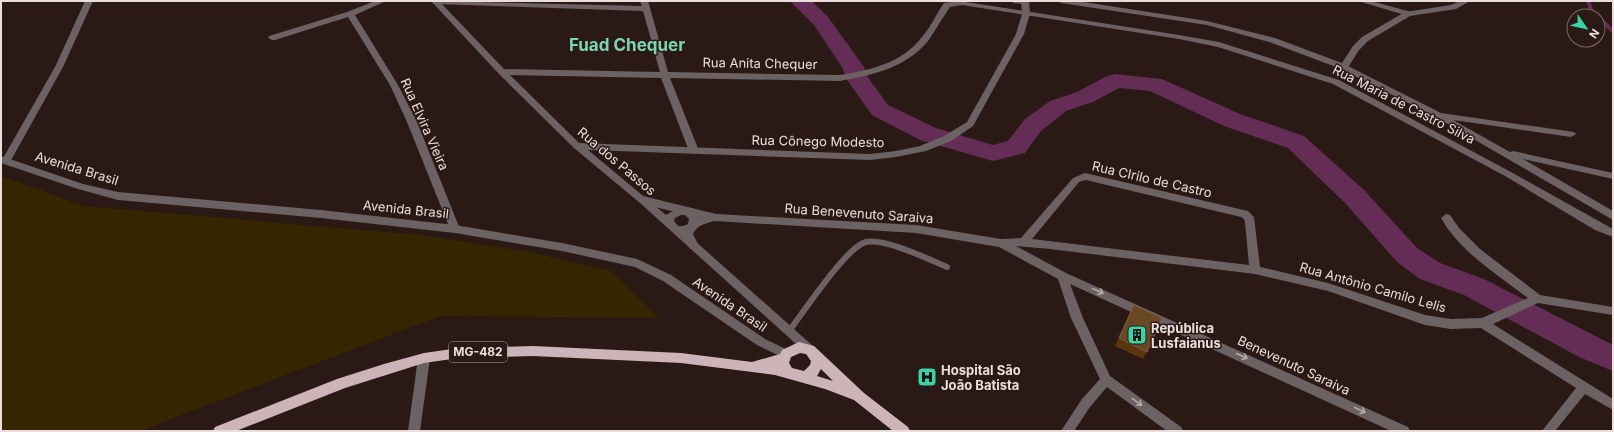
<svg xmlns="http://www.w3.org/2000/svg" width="1614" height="432" viewBox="0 0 1614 432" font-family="Inter,sans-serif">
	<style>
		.green { fill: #352600 }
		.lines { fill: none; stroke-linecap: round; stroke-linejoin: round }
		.stream { stroke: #642d56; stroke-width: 4 }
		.river { fill: #642d56; fill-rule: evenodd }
		.service { stroke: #6c6163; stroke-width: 6 }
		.minor { fill: #6c6163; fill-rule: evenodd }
		.tertiary { fill: #6c6163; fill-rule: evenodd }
		.trunk { fill: #ccb4b8; fill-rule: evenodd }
		.wall { fill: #5b350f }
		.building { fill: #6a4725; stroke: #7e5f42 }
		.oneway { stroke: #b8acab }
		.labels { text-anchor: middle; stroke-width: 3; stroke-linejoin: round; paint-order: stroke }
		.shield { fill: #2b1915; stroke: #b1a3a0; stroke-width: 1 }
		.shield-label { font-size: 12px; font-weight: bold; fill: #ebdedb }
		.street-label { font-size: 13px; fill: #ebdedb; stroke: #2b1915 }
		.poi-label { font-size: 13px; font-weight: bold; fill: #ebdedb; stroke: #2b1915; text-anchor: start }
		.district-label { font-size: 17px; font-weight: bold; fill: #7bd5b3; stroke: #2b1915 }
	</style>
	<rect width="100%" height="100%" fill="#2b1915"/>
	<path class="green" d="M1 176 84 206 421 235 525 251 611 271 659 318 440 316 140 431H1Z"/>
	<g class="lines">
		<g class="stream">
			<path d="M1588 1 1592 12 1597 16"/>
			<path d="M1598 17 1613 31"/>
		</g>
		<path class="river" d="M790 1H812L828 17 864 67 869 79 888 105 936 128 956 134 993 145 1008 141 1025 119 1050 101 1077 92 1107 76 1115 74 1162 79 1240 114 1304 136 1364 190 1417 248 1440 263 1484 279 1613 345V371L1579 357 1464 295 1420 279 1397 262 1346 204 1288 148 1224 126 1150 91 1119 88 1093 102 1066 111 1041 131 1025 153 993 161 920 140 872 115 847 80 842 67 814 25Z"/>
		<path class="service" d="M789 331C803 313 847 246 866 242 885 238 928 259 947 267"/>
		<g class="minor">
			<path d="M85 1H93L63 67 10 162H4L2 160 55 67Z"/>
			<path d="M375 1H386L355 15 398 85 417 122 460 229 459 232H451L450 229 407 122 390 85 348 17 275 40H272L268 38 269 36 347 12Z"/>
			<path d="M433 1 642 6 640 1H648L668 72 840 75C871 70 902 63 922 37 931 27 936 14 944 3L959 1 1179 35 1219 42 1339 80 1511 172 1613 229V237L1595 230 1505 176 1333 84 1218 47 1179 39 962 5 950 7C942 18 936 30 928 41 906 68 872 75 840 81L670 78 699 151 694 154 689 151 661 78 502 75 498 72 502 69 660 72 643 11 436 4H433Z"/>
			<path d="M1012 1H1028L1029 2 1025 4 1013 3Z"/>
			<path d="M1358 1H1371L1411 12 1412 14 1408 16Z"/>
			<path d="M1344 64 1441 113 1574 132 1576 134 1571 137 1453 120 1510 152 1513 151 1613 173V179L1523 159 1613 211V220L1434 116 1341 69V65Z"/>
			<path d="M1085 173 1248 211 1254 217 1260 267 1328 283 1425 315 1451 319 1482 318 1528 298C1498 275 1460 252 1441 218L1446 214 1450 215 1459 228 1480 249 1540 295 1613 307V315L1538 303 1493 324 1613 399V410L1585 394 1555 431H1542L1576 388 1481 328 1451 329 1425 325 1328 291 1255 274 1050 249 1016 246 1066 273 1408 427 1410 431H1391L1070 284 1083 318 1110 376 1181 427 1183 431H1167L1107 387 1090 407 1074 431H1061L1082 399 1100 379 1071 318 1058 279 999 247 916 233 714 221C705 224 697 225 693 234L699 246 698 249H690L683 234 688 224 700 218 643 204 638 200 643 196 716 214 916 225 1001 239 1021 238 1073 178ZM1086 180 1241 217 1244 219 1245 222 1249 265 1032 239 1079 182Z"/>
			<path d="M424 353 428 355 430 358 420 431H408L418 358 420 355Z"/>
		</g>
		<g class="tertiary">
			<path d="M431 1H439L505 70 579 143 870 154 896 151 920 146 944 136 967 122 1016 34 1022 14 1021 1H1029L1030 14 1024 34 973 126 951 141 926 151 896 157 870 160 588 150 666 215 680 207 692 208 699 218 696 229 686 233 813 346 815 349 813 352 809 354 805 352 640 203 574 148 499 74ZM681 215H685L689 219 688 224 683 226H678L674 221 675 218Z"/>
			<path d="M1057 1H1077L1207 21 1275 38 1342 63 1353 46 1362 37 1405 12 1451 5 1460 1H1470L1456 9 1410 16 1368 41 1359 50 1347 69 1344 70 1269 42 1207 25 1061 3Z"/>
			<path d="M1 156 83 184 118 192 321 210 455 225 562 243 637 259 671 275 765 339 790 351 792 354 790 357 786 359 757 345 663 281 635 267 562 251 455 233 321 218 118 200 78 189 1 163Z"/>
		</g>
		<path class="trunk" d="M799 342 814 346 864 393 908 427 910 431H893L854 400 825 389 775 375 681 363 533 356 459 358 424 363 345 388 236 431H213L215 427 337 379 384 364 424 353 459 348 533 346 681 353 752 362 780 354 782 350ZM800 353 806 354 811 361 810 365 804 371 792 368 789 363 791 357ZM821 369 833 381 817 376Z"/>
	</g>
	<path class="wall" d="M1134 305 1147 352 1143 359 1115 346Z"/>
	<path class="building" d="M1134 305 1162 318 1147 352 1119 338Z"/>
	<defs><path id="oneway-shaft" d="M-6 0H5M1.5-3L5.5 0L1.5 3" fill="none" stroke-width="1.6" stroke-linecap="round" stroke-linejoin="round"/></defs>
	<g class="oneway">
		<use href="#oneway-shaft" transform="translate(1098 291) rotate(24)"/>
		<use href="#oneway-shaft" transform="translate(1242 356) rotate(25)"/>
		<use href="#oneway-shaft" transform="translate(1137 402) rotate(36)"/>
		<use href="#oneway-shaft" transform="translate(1360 410) rotate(25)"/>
	</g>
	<defs>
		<g id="building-square" transform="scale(1)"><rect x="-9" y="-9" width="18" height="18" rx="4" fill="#38d4a6" stroke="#2b1915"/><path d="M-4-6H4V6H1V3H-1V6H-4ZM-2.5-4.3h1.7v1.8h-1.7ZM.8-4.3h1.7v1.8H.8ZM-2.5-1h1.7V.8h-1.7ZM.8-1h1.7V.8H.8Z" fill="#111"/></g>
		<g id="hospital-square" transform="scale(1)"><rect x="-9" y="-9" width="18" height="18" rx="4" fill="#38d4a6" stroke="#2b1915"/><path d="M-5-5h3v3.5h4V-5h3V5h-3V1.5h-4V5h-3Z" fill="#111"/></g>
	</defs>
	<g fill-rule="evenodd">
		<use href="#building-square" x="1137" y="335"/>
		<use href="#hospital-square" x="927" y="377"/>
	</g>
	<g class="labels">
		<rect class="shield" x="449" y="342" width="58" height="20" rx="3"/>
		<g class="shield-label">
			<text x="478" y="356">MG-482</text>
		</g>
		<g class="street-label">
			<text transform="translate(760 63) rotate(1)" y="5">Rua Anita Chequer</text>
			<text transform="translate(1404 104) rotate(27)" y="5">Rua Maria de Castro Silva</text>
			<text transform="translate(425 124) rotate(66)" y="5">Rua Elvira Vieira</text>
			<text transform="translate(818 141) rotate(1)" y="5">Rua Cônego Modesto</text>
			<text transform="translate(617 161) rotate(40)" y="5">Rua dos Passos</text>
			<text transform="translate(77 168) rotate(17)" y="5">Avenida Brasil</text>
			<text transform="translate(1152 179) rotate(13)" y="5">Rua CIrilo de Castro</text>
			<text transform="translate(406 209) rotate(6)" y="5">Avenida Brasil</text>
			<text transform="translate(859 213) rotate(4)" y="5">Rua Benevenuto Saraiva</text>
			<text transform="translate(1373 287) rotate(16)" y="5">Rua Antônio Camilo Lelis</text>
			<text transform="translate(730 304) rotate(34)" y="5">Avenida Brasil</text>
			<text transform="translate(1294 365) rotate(25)" y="5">Benevenuto Saraiva</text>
		</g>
		<g class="poi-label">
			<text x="1151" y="333">República<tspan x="1151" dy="15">Lusfaianus</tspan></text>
			<text x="941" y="375">Hospital São<tspan x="941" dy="15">João Batista</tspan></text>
		</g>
		<g class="district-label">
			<text x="627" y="51">Fuad Chequer</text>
		</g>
	</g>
	<rect width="1614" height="432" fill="none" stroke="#ebdedb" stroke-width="4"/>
	<g transform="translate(1586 28) rotate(124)"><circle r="19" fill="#2b1915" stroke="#786864"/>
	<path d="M0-3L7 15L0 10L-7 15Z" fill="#38d4a6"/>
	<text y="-6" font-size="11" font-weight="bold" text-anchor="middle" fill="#ebdedb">N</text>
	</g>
</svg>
